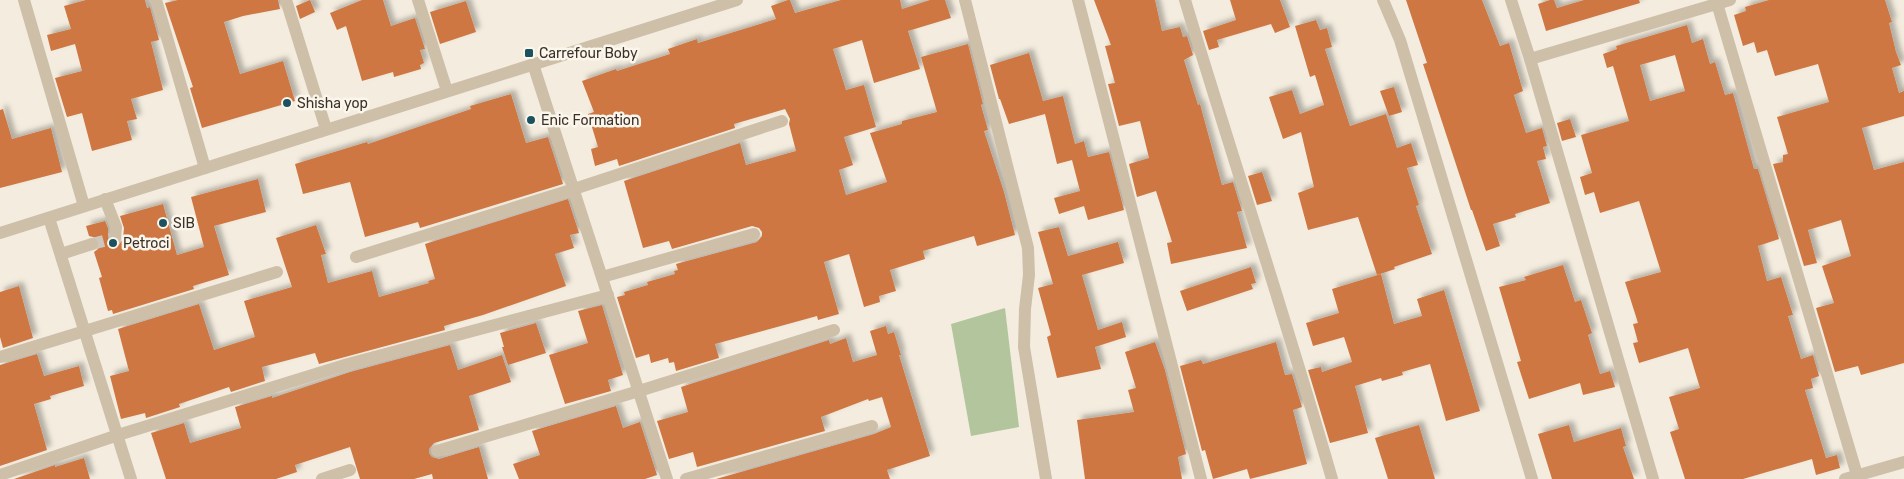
<svg xmlns="http://www.w3.org/2000/svg" width="1904" height="479" viewBox="0 0 1904 479" font-family="Rubik,sans-serif">
	<style>
		.green { fill: #b2c59d }
		.building { fill: #ce7743; fill-rule: evenodd; filter: url(#shadow) }
		.lines { fill: none; stroke-linecap: round; stroke-linejoin: round }
		.minor-tunnel { stroke: #cfc7bb; stroke-width: 12; stroke-dasharray: 12 6; stroke-linecap: butt }
		.minor { stroke: #cebfa9; stroke-width: 12 }
		.poi-dot { fill: #1c5260; stroke: #fbf6ec; stroke-width: 2 }
		.labels { text-anchor: middle; stroke-width: 5; stroke-linejoin: round; paint-order: stroke }
		.poi-label { font-size: 14px; fill: #3b3129; stroke: #fbf6ec; text-anchor: start }
	</style>
	<defs>
		<filter id="shadow"><feDropShadow dx="4.5" dy="-4.5" stdDeviation="2.5" flood-color="#0004"/></filter>
	</defs>
	<rect width="100%" height="100%" fill="#f4eddf"/>
	<path class="green" d="M1005 308 1019 427 971 436 951 324Z"/>
	<g class="building">
		<path d="M86 0H145L147 8 150 7 159 40 151 42 163 90 131 99 137 119 127 121 132 140 92 151 82 113 67 117 55 78 82 71 75 44 51 51 47 35 71 29 64 6Z"/>
		<path d="M178 0H278L280 9 243 16 224 22 240 74 283 61 295 101 202 128 190 88 193 87 165 3Z"/>
		<path d="M310 0 315 12 300 19 296 6Z"/>
		<path d="M362 0H383L391 26 415 18 425 49 420 50 424 63 420 65 421 69 394 77 393 72 362 81 346 26 337 30 330 13Z"/>
		<path d="M788 0H790L795 13 841 0H900L902 9 930 0H945L951 18 908 31 920 69 874 83 862 40 833 49 846 90 864 85 876 127 844 137 853 165 839 170 846 195 887 182 870 133 902 124V121L937 112 921 57 968 44 983 104 981 105 988 130 984 131 1004 192 1015 235 977 246 974 236 923 251 925 259 890 270 896 291 879 296 880 302 864 307 849 254 824 262 839 314 818 320 817 316 715 344 719 358 676 371 674 362 669 363 668 358 651 363 649 354 636 358 617 297 625 295 624 292 648 285 647 282 675 274 674 271 678 270 676 264 757 242 762 236V232L759 228 752 226 672 249 669 241 643 248 624 181 740 143 746 165 796 151 789 124 790 119 785 109 734 124 735 128 619 166 617 159 595 166 591 149 598 147 588 114 594 112 582 81 616 69 617 71 670 54 668 49 697 39 698 43 776 19 771 6Z"/>
		<path d="M1094 0H1155L1162 31 1180 27 1183 37 1187 36 1193 55 1184 60 1198 105 1200 104 1222 185 1233 182 1242 211 1237 212 1247 248 1171 264 1167 243 1172 242 1156 191 1137 197 1129 164 1149 158 1140 121 1119 126 1108 84 1115 83 1105 46 1111 45Z"/>
		<path d="M1230 0H1280L1290 27 1275 33 1271 24 1217 40 1219 47 1209 50 1203 31 1236 20Z"/>
		<path d="M1406 0H1482L1500 46 1509 43 1523 91 1514 95 1526 133 1542 128 1547 146 1543 147 1546 159 1537 161 1550 203 1515 214 1516 217 1493 224 1500 246 1486 251 1472 210H1471L1423 64 1427 63Z"/>
		<path d="M1550 0H1554L1557 8 1584 0H1639L1640 3 1546 31 1538 4Z"/>
		<path d="M1769 0H1885L1892 22 1889 23 1896 52 1901 65 1892 68 1899 93 1904 91V116L1862 128 1874 170 1904 162V363L1861 375 1858 366 1835 372 1816 308 1834 303 1822 266 1851 256 1841 220 1808 230 1817 263 1804 266 1773 164 1783 162V155L1788 154 1777 117 1829 102 1818 64 1775 76 1767 50 1757 53 1754 42 1743 46 1734 15 1746 11 1745 7Z"/>
		<path d="M466 1 476 32 440 44 430 12Z"/>
		<path d="M1316 20 1320 30 1327 28 1332 47 1325 49 1350 126 1386 114 1397 148 1411 143 1418 165 1407 168 1419 205 1416 206 1432 254 1394 267 1395 269 1377 275 1358 217 1308 230 1298 193 1314 187 1301 132 1283 139 1269 97 1292 90 1300 114 1324 105 1315 75 1310 77 1295 26Z"/>
		<path d="M1687 25 1692 43 1703 39 1710 64 1715 62 1725 95 1733 93 1754 169H1758L1779 239 1758 246 1767 281 1781 277 1793 315 1788 316 1801 359 1813 355 1819 376 1811 379 1813 388 1805 390 1826 458 1837 455 1840 468 1816 475 1812 459 1743 479H1685L1670 432 1679 429 1669 397 1700 388 1688 348 1639 363 1633 343 1638 342 1633 324 1638 323 1625 282 1661 272 1639 201 1600 213 1594 192 1585 195 1580 177 1592 173 1581 135 1629 121 1613 66 1607 68 1603 54 1617 49 1616 46ZM1675 55 1685 91 1650 101 1640 65Z"/>
		<path d="M1029 53 1043 101 1063 96 1075 144 1084 141 1088 157 1109 152 1124 210 1088 220 1084 206 1059 214 1054 198 1080 191 1072 160 1057 164 1045 114 1009 124 1000 99H999L990 65Z"/>
		<path d="M1394 87 1402 112 1389 116 1380 91Z"/>
		<path d="M511 94 526 143 548 137 563 184 420 228 418 222 365 237 350 182 303 194 295 164 367 142 368 144 471 109 470 106Z"/>
		<path d="M3 109 12 139 51 128 62 172 0 188V110Z"/>
		<path d="M1570 119 1576 137 1562 141 1557 123Z"/>
		<path d="M1262 172 1272 201 1257 205 1248 176Z"/>
		<path d="M258 179 266 212 214 226 229 275 193 286 194 289 113 314 112 310 108 311 99 278 102 277 94 252 98 249 100 242 97 238 89 236 86 226 105 221 108 228V242L114 246H118L123 239 124 228 120 216 163 204 177 255 204 247 191 197Z"/>
		<path d="M568 199 579 233 570 235 574 248 555 254 566 286 483 315 444 326 445 330 319 364 315 353 262 367 265 381 231 392 229 387 179 404 180 407 146 418 145 413 121 419 110 376 129 371 118 329 199 304 214 350 255 337 244 301 292 287 276 238 316 225 326 254 321 255 328 283 372 271 379 297 429 283 428 281 435 279 425 244Z"/>
		<path d="M1059 227 1068 256 1118 242 1124 263 1082 275 1098 330 1122 322 1126 337 1095 347 1101 369 1057 378 1047 337 1051 335 1038 288 1053 284 1038 232Z"/>
		<path d="M1563 265 1575 302 1581 300 1592 333 1588 335 1600 374 1610 371 1615 387 1583 395 1580 383 1529 399 1517 362 1521 361 1499 287 1526 280 1524 277Z"/>
		<path d="M1251 267 1256 283 1251 284 1253 289 1187 311 1180 291Z"/>
		<path d="M1381 274 1394 324 1422 316 1417 299 1444 290 1480 411 1446 421 1430 364 1402 372 1403 375 1382 381 1381 378 1355 386 1368 433 1330 443 1308 370 1321 367 1322 372 1352 362 1344 337 1313 346 1306 323 1339 313 1332 289Z"/>
		<path d="M19 286 33 338 3 348 0 337V292Z"/>
		<path d="M602 305 623 375 608 380 611 391 565 404 549 355 588 343 578 311Z"/>
		<path d="M536 323 546 353 508 365 502 347H504L500 333Z"/>
		<path d="M886 326 888 334 894 332 901 355H899L930 456 887 470 890 479H716L874 434 891 427 882 397 869 401 868 399 821 417 825 431 697 467 693 452 669 459 657 421 688 412 681 387 829 340 830 344 846 338 853 362 877 355 870 331Z"/>
		<path d="M1155 342 1165 370 1186 454 1178 457 1182 479H1085L1077 420 1134 412 1128 390 1136 388 1125 352Z"/>
		<path d="M1276 342 1285 375 1292 374 1302 407 1293 410 1307 464 1250 479 1247 469 1213 479 1205 450 1202 451 1180 366 1201 360 1203 364Z"/>
		<path d="M450 345 458 370 502 355 511 382 469 396 479 430 434 443 429 449V453L432 457 439 459 479 447 488 479H433L432 474 414 479H360L350 447 295 465 297 472 276 479H166L151 433 184 423 190 443 241 428 235 407 272 396V398L350 372Z"/>
		<path d="M37 354 44 376 79 366 84 386 50 396 51 399 34 404 47 450 0 466V365Z"/>
		<path d="M616 406 623 428 640 422 657 475 645 479H519L513 464 540 455 532 431Z"/>
		<path d="M1419 425 1435 479H1388L1375 438Z"/>
		<path d="M1569 425 1574 442 1621 428 1626 446 1623 447 1634 479H1552L1538 434Z"/>
		<path d="M84 458 90 479H14L55 465V467Z"/>
	</g>
	<g class="lines">
		<path class="minor-tunnel" d="M92 244 115 238"/>
		<g class="minor">
			<path d="M24 0 84 206"/>
			<path d="M156 0 205 168"/>
			<path d="M286 0 326 129"/>
			<path d="M418 0 447 91"/>
			<path d="M965 0 1028 248 1029 275 1025 309 1024 347 1046 479"/>
			<path d="M1078 0 1201 479"/>
			<path d="M1185 0C1233 160 1286 318 1332 479"/>
			<path d="M1383 0 1400 40 1532 479"/>
			<path d="M1511 0 1530 59 1653 479"/>
			<path d="M1716 0 1857 475"/>
			<path d="M1530 59 1730 0"/>
			<path d="M533 64 667 479"/>
			<path d="M105 199 116 227 115 238"/>
			<path d="M49 218 131 479"/>
			<path d="M0 233 737 0"/>
			<path d="M61 254 92 244"/>
			<path d="M356 257 574 189 782 121"/>
			<path d="M602 277 754 234"/>
			<path d="M0 357 277 272"/>
			<path d="M437 451 639 391 834 330"/>
			<path d="M0 475 118 435 348 364 608 295"/>
			<path d="M322 479 350 470"/>
			<path d="M686 479 872 426"/>
			<path d="M1845 479 1904 462"/>
		</g>
	</g>
	<g class="poi-dot">
		<rect x="524" y="48" width="10" height="10" rx="2.5"/>
		<circle cx="287" cy="103" r="5"/>
		<circle cx="531" cy="120" r="5"/>
		<circle cx="163" cy="223" r="5"/>
		<circle cx="113" cy="243" r="5"/>
	</g>
	<g class="labels">
		<g class="poi-label">
			<text x="539" y="58">Carrefour Boby</text>
			<text x="297" y="108">Shisha yop</text>
			<text x="541" y="125">Enic Formation</text>
			<text x="173" y="228">SIB</text>
			<text x="123" y="248">Petroci</text>
		</g>
	</g>
</svg>
